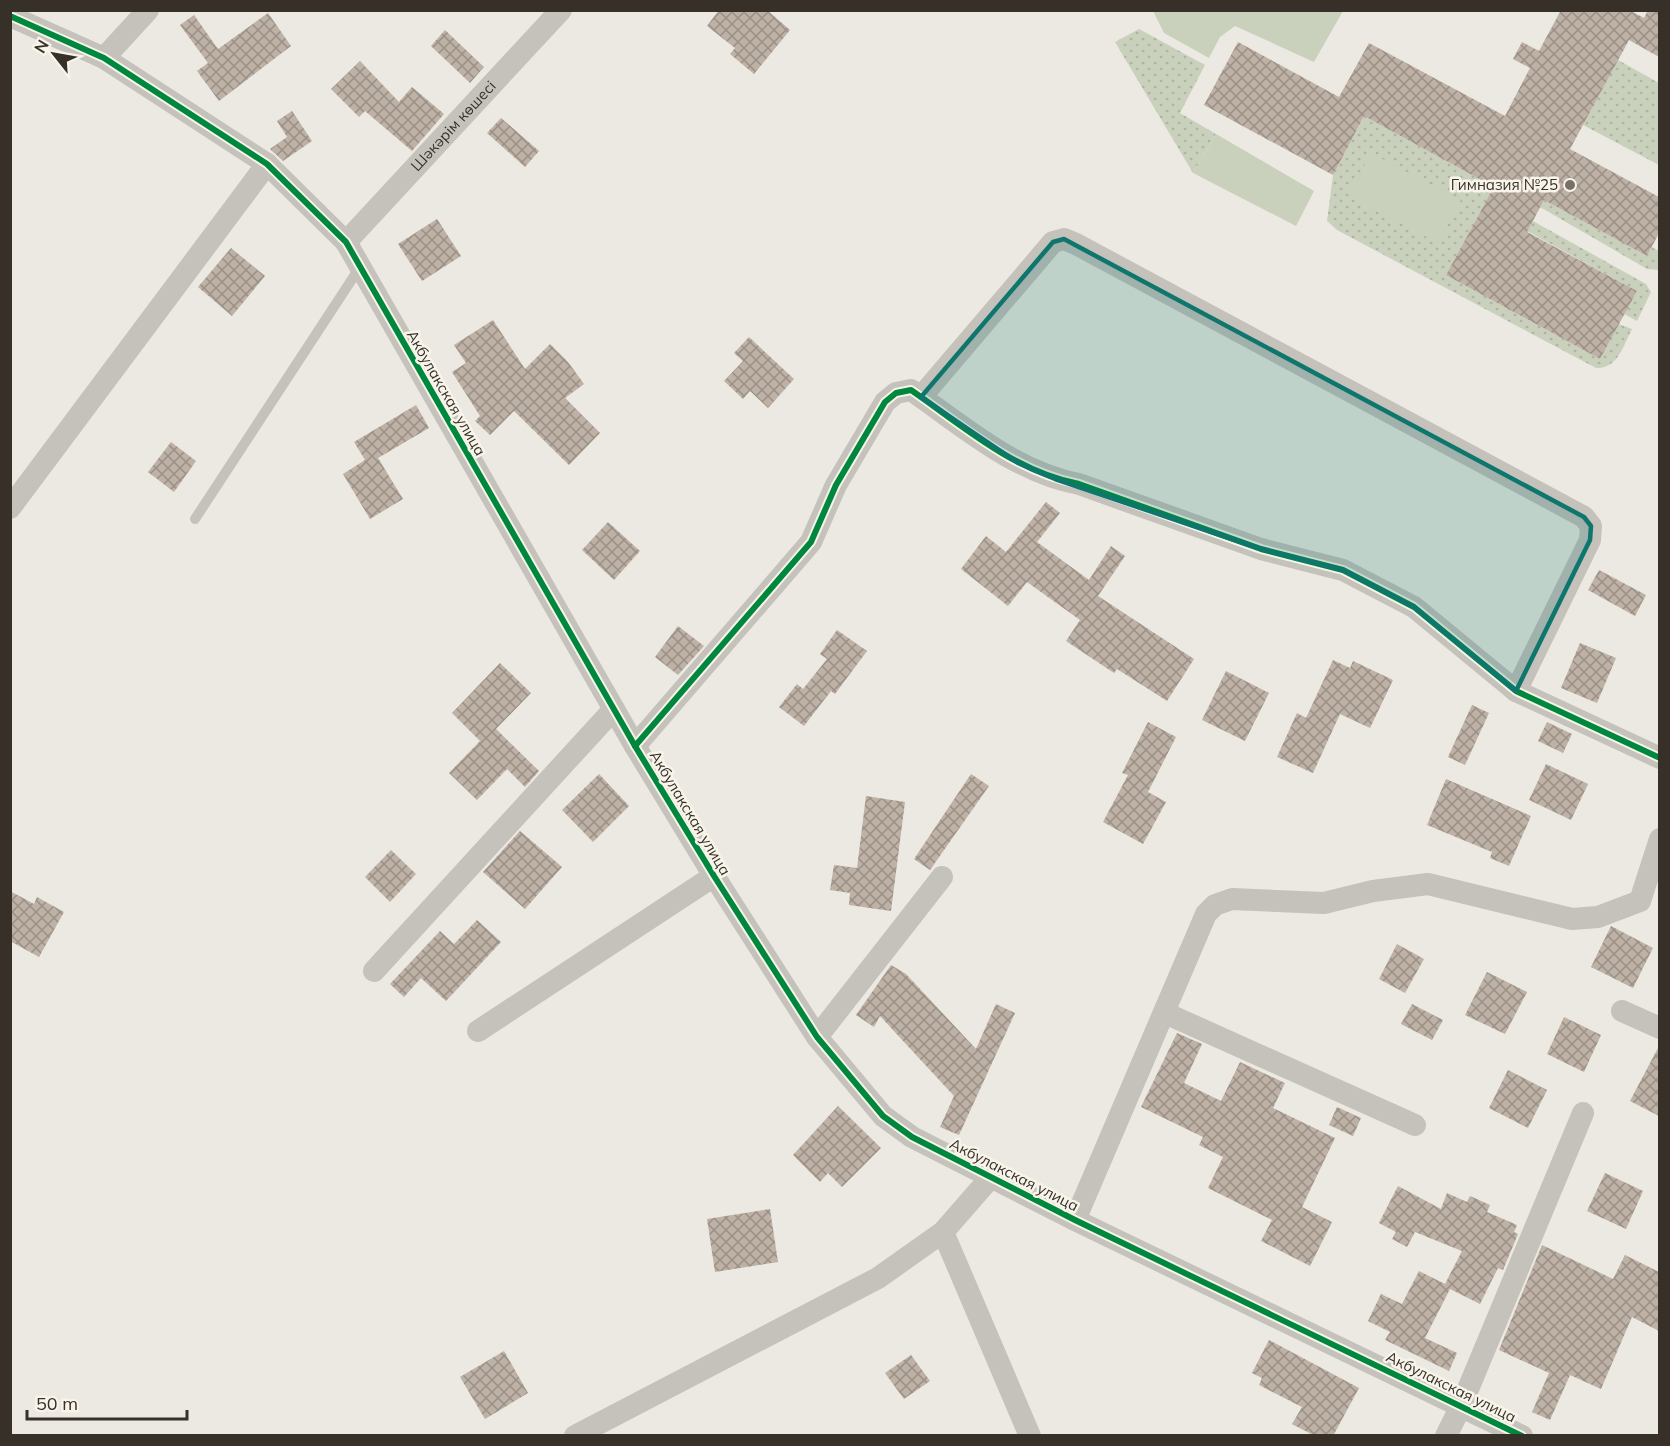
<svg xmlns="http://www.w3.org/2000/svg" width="1670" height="1446" viewBox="0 0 1670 1446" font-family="Mulish,sans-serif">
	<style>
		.grass { fill: url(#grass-dots) }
		.park { fill: #c9d1bd }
		.building { fill: url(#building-cross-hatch) }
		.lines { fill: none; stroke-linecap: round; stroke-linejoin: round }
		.lane { stroke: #c5c1bb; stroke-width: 10 }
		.street { stroke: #c5c1bb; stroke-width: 22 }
		.cycleway-casing { stroke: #f8f4ea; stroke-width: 10 }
		.cycleway { stroke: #00873e; stroke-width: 6 }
		.marked { fill: #0f766e; fill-opacity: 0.2; stroke: #0f766e; stroke-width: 4.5; stroke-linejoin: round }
		.poi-dot { fill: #76716a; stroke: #f8f4ea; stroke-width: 2 }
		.labels { text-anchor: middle; stroke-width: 5; stroke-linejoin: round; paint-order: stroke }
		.street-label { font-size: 15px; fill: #363029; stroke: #f8f4ea }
		.poi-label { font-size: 15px; fill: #363029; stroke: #f8f4ea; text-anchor: end }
	</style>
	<defs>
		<pattern id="grass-dots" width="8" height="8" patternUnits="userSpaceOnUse" patternTransform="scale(1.5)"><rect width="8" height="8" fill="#c9d1bd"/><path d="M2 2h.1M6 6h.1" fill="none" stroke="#adb4a2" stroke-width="1.8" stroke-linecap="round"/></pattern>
		<pattern id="building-cross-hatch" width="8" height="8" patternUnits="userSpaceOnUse" patternTransform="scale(1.5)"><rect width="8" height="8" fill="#beb1a5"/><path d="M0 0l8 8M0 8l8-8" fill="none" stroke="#9b9086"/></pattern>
	</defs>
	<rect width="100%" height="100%" fill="#ece9e2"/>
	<g class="grass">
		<path d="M1139 29 1205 65 1180 113 1216 134 1193 173 1115 42Z"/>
		<path d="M1618 60 1659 83V165L1583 125Z"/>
		<path d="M1364 116 1472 175 1525 146 1483 208 1446 275 1600 359 1619 324 1632 329C1623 346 1618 369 1596 368L1337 230 1327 221 1333 175Z"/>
		<path d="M1544 200 1647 256 1652 247 1659 251V270L1647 269 1540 207Z"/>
		<path d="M1533 221 1646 284 1651 292 1637 321 1624 314 1637 291 1527 231Z"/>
	</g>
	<g class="park">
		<path d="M1153 11H1343L1314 62 1235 26 1220 37 1209 58 1164 33Z"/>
		<path d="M1216 134 1314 191 1296 226 1193 173Z"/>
		<path d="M1371 153 1461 200 1438 243 1348 196Z"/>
	</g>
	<g class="building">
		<path d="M719 10H767L790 30 754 74 730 54 735 48 707 26Z"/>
		<path d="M1561 10H1629L1644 18 1648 10H1659V57L1629 40 1570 149 1659 197V233L1647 256 1544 200 1527 232 1637 291 1600 359 1446 275 1494 187 1364 116 1333 175 1204 105 1238 42 1339 97 1369 43 1505 116 1530 68 1513 59 1522 42 1539 51Z"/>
		<path d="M268 13 291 46 219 101 197 71 208 63 180 25 194 15 218 49Z"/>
		<path d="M445 30 484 67 470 83 431 46Z"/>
		<path d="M360 61 399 102 412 87 444 114 412 151 365 111 359 117 331 89Z"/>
		<path d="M292 111 312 141 283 161 270 149 287 137 277 121Z"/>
		<path d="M501 118 539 151 525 167 487 133Z"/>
		<path d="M437 219 461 256 422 281 398 244Z"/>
		<path d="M231 248 265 276 232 316 198 287Z"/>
		<path d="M493 320 525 369 550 344 568 362 584 384 565 398 600 433 569 465 514 411 490 435 475 421 480 416 452 372 466 363 454 345Z"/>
		<path d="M749 337 794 379 768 408 750 391 743 399 724 381 743 361 734 353Z"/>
		<path d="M416 405 429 428 378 458 403 499 370 519 343 474 365 460 354 442Z"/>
		<path d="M171 442 196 461 174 492 148 472Z"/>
		<path d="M1046 502 1060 513 1037 542 1089 580 1111 546 1125 556 1098 596 1194 659 1167 701 1117 669 1114 673 1066 641 1080 620 1027 582 1008 606 961 569 986 536 1006 552Z"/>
		<path d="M608 522 640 551 614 580 582 550Z"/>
		<path d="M1599 570 1646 595 1635 616 1588 590Z"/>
		<path d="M678 626 704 646 678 675 655 657Z"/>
		<path d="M837 630 867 651 835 694 831 691 804 726 779 707 797 684 803 689 827 659 820 654Z"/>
		<path d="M1580 643 1616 658 1597 703 1561 688Z"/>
		<path d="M1333 660 1350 668 1353 661 1393 680 1370 728 1340 714 1313 773 1277 757 1297 713 1306 718Z"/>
		<path d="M500 663 531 693 496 729 539 771 525 787 507 769 477 800 449 773 480 741 452 713Z"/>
		<path d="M1226 671 1269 693 1245 741 1202 720Z"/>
		<path d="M1472 705 1489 713 1465 765 1448 757Z"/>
		<path d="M1148 722 1176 737 1148 792 1166 802 1143 844 1103 822 1128 775 1122 773Z"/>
		<path d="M1547 722 1572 734 1563 753 1538 741Z"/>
		<path d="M1546 764 1588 784 1571 820 1529 800Z"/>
		<path d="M599 774 629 806 593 842 562 810Z"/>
		<path d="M971 774 989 786 930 870 914 859Z"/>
		<path d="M1446 779 1531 816 1509 866 1490 858 1492 852 1427 825Z"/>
		<path d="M866 796 905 802 891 911 849 905 850 893 830 890 834 865 857 868Z"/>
		<path d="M520 831 562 867 525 909 483 872Z"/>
		<path d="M391 850 416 874 390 902 365 877Z"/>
		<path d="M10 891 34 904 37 897 64 912 39 957 10 941Z"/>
		<path d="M477 920 501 942 446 1001 421 978 404 997 390 984 440 931 454 944Z"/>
		<path d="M1611 926 1653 948 1633 988 1591 967Z"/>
		<path d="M1397 944 1424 959 1405 993 1379 979Z"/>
		<path d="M891 965 906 974 976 1049 996 1004 1015 1013 959 1135 940 1127 954 1096 880 1016 874 1027 856 1015Z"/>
		<path d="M1487 972 1527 992 1505 1034 1465 1015Z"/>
		<path d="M1412 1004 1443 1020 1432 1040 1401 1024Z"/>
		<path d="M1564 1017 1601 1035 1584 1072 1547 1054Z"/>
		<path d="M1177 1033 1202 1044 1184 1083 1221 1101 1240 1062 1285 1083 1273 1108 1335 1138 1302 1207 1332 1222 1310 1266 1261 1241 1272 1220 1208 1188 1223 1157 1199 1145 1203 1137 1141 1107Z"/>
		<path d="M1659 1046V1116L1630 1101Z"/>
		<path d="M1508 1070 1547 1090 1528 1128 1489 1108Z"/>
		<path d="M838 1106 881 1148 842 1187 828 1173 820 1182 793 1155Z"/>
		<path d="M1337 1107 1361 1118 1353 1136 1329 1125Z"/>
		<path d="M1605 1173 1643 1191 1626 1229 1587 1211Z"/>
		<path d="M1398 1186 1441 1209 1447 1193 1467 1202 1470 1196 1490 1205 1487 1212 1517 1225 1514 1232 1518 1234 1503 1270 1498 1268 1480 1304 1450 1289 1425 1338 1457 1353 1449 1371 1385 1340 1390 1332 1368 1321 1381 1294 1402 1304 1419 1271 1445 1284 1462 1251 1415 1232 1407 1247 1392 1239 1396 1232 1379 1223Z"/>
		<path d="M770 1209 778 1262 715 1272 707 1219Z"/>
		<path d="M1542 1245 1613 1279 1625 1255 1659 1272V1331L1632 1317 1601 1389 1570 1375 1550 1420 1532 1412 1549 1373 1499 1350Z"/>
		<path d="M1269 1340 1359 1388 1333 1436H1315L1292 1424 1302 1407 1259 1385 1262 1378 1252 1373Z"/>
		<path d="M504 1351 528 1393 485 1419 460 1377Z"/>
		<path d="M911 1355 930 1381 904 1399 885 1373Z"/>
	</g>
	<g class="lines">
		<path class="lane" d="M195 519 360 267"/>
		<g class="street">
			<path d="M10 16 104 58 267 164 346 242 635 746 714 876 817 1037 883 1116 912 1137 1075 1220 1522 1436"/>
			<path d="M104 58 148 10"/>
			<path id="s1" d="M346 242 561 10"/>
			<path d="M921 397 1053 242 1064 239 1076 244 1584 517 1591 526 1590 540 1516 691"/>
			<path d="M10 508 267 164"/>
			<path d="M635 746 811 542 836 485 885 402 896 393 911 390C963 426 1015 472 1079 484L1261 549 1343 570 1414 607 1516 691 1660 758"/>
			<path d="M374 971 614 709"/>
			<path d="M1622 1011 1660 1028"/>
			<path d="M1165 1013 1415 1125"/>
			<path d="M478 1031 714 876"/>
			<path d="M817 1037 942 877"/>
			<path d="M1075 1220 1206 914 1215 905 1232 899 1324 903 1373 891 1428 884 1572 919 1598 917 1640 901 1660 839"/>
			<path d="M943 1232 1030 1436"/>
			<path d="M575 1436 878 1278 943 1232 991 1177"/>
			<path d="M1446 1436 1461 1406 1583 1113"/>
		</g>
		<g class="cycleway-casing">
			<g id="cycleway">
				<path d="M10 16 104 58 267 164 346 242 635 746 714 876 817 1037 883 1116 912 1137 1075 1220 1522 1436"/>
				<path d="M635 746 811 542 836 485 885 402 896 393 911 390C963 426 1015 472 1079 484L1261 549 1343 570 1414 607 1516 691 1660 758"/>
			</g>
		</g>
		<use href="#cycleway" class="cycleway"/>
	</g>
	<path class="marked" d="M1064 239 1584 517 1591 526 1590 540 1516 691 1414 607 1343 570 1261 549 1055 479 1018 463 921 397 1053 242Z"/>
	<circle class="poi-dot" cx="1570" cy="185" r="6"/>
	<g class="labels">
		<g class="street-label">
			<text dy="5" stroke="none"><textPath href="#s1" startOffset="158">Шәкәрім көшесі</textPath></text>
			<text transform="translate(446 393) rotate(60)" y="5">Акбулакская улица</text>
			<text transform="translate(690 813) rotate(59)" y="5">Акбулакская улица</text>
			<text transform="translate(1014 1175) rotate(27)" y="5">Акбулакская улица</text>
			<text transform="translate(1451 1387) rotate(26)" y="5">Акбулакская улица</text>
		</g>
		<g class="poi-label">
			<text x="1558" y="190">Гимназия №25</text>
		</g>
	</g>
	<rect width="1670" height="1446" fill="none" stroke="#363029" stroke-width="24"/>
	<g transform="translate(54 54) rotate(301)" stroke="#f8f4ea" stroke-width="4.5" paint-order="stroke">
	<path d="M0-4.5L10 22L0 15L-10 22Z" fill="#363029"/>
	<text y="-9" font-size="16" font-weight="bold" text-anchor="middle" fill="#363029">N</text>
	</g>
	<path d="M27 1410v9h160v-9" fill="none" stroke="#363029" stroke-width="3"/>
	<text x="36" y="1410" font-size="18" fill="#363029" stroke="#f8f4ea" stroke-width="4.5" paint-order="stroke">50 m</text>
</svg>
